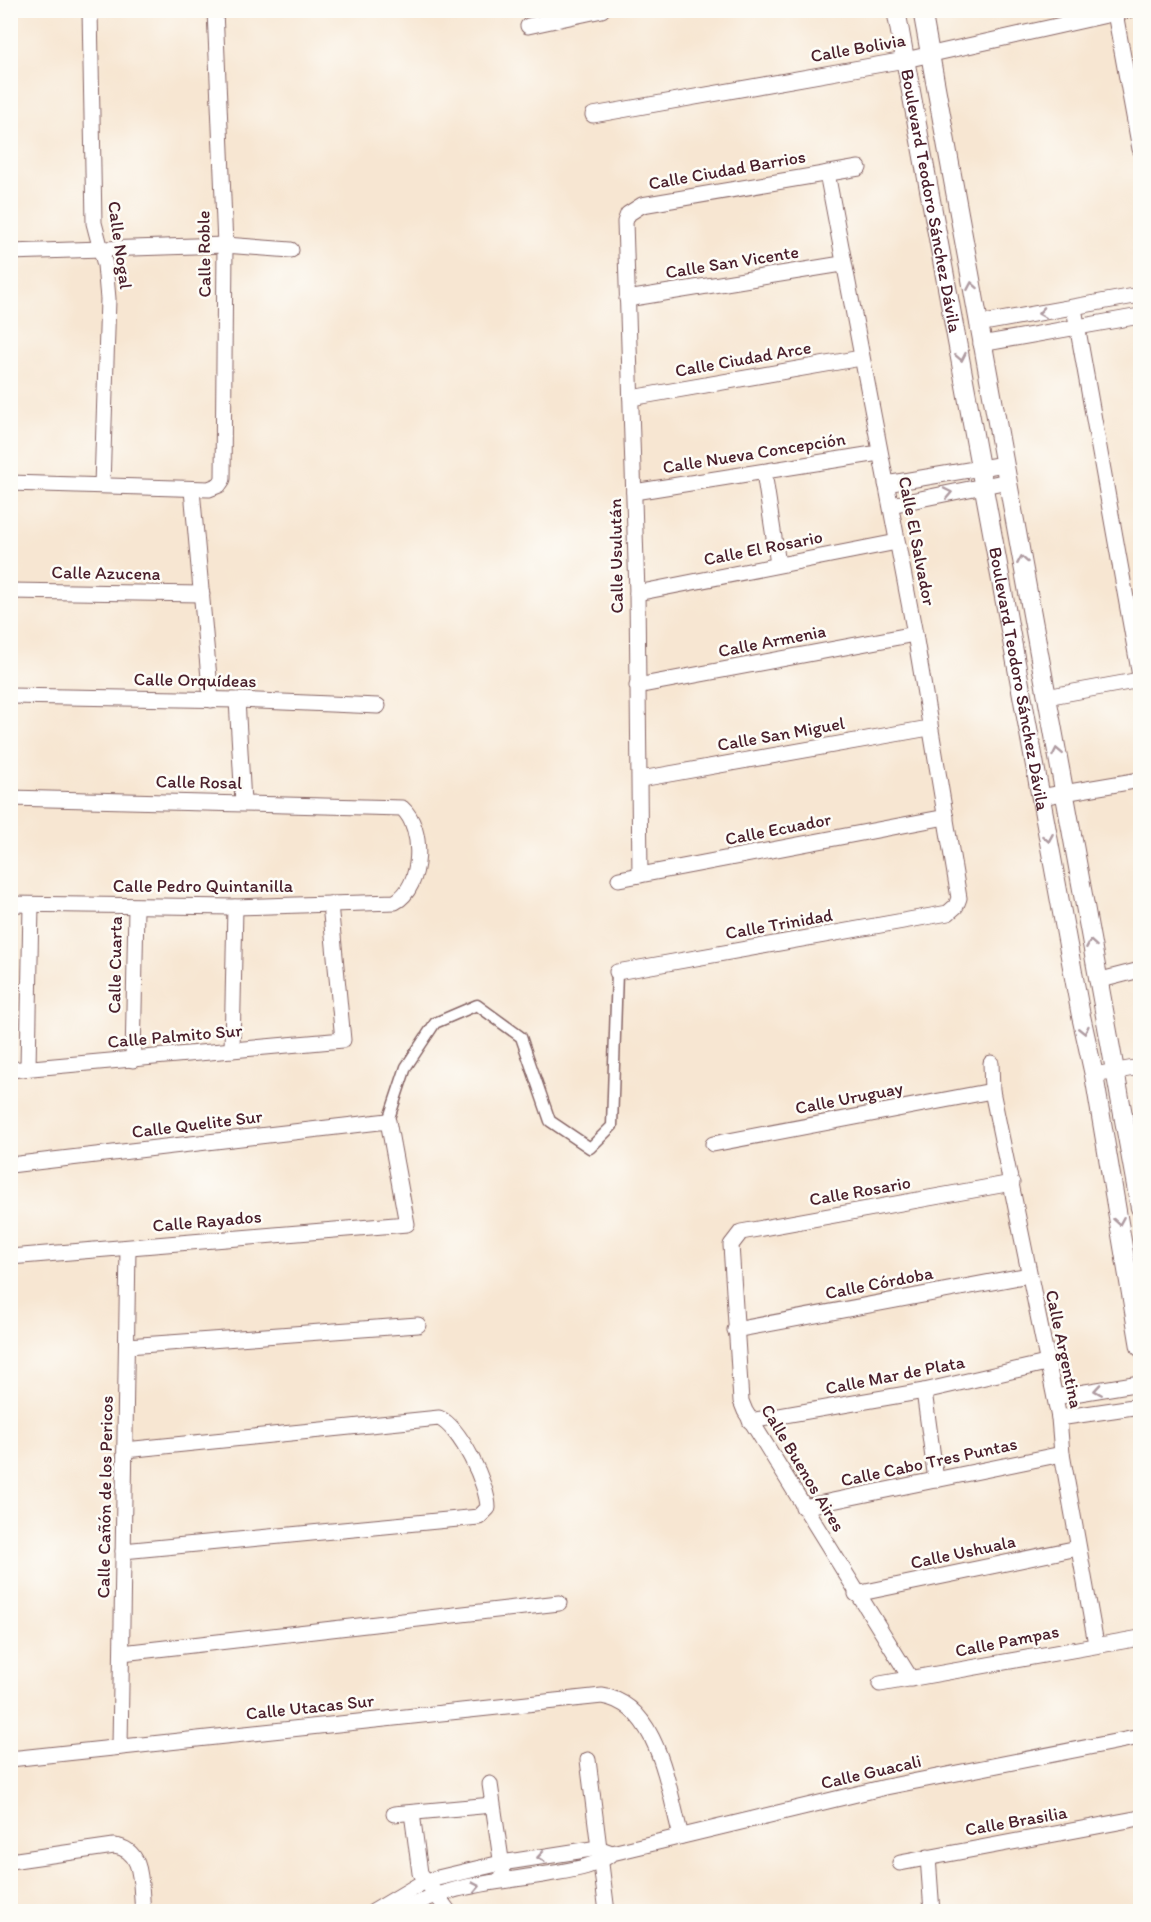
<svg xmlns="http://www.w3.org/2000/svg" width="1151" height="1922" viewBox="0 0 1151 1922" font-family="Itim,sans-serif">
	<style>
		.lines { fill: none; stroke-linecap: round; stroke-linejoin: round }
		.pedestrian-casing { stroke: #876565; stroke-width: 13 }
		.minor-casing { stroke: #876565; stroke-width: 17 }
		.tertiary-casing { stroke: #876565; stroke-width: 20 }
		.pedestrian { stroke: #fff; stroke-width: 10 }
		.minor { stroke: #fff; stroke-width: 15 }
		.tertiary { stroke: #fff; stroke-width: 18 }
		.oneway { stroke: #ae9aa0 }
		.labels { text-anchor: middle; stroke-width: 5; stroke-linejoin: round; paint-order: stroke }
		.street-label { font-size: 18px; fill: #4a1f2b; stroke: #fdfcf7 }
	</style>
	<rect width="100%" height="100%" fill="#fdfcf7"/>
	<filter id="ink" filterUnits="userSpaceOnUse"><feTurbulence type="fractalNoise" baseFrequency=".0167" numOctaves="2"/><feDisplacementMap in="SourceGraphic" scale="12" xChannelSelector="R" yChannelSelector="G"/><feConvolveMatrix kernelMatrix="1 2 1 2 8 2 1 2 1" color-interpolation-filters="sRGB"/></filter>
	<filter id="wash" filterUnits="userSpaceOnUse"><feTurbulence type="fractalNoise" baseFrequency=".008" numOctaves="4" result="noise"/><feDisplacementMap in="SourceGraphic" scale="24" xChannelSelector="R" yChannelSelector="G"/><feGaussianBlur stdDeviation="1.35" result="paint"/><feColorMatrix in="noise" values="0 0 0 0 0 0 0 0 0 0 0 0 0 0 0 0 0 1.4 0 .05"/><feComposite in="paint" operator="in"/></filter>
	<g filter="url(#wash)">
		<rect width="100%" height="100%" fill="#f7e6d2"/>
	</g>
	<g filter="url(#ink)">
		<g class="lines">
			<g class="pedestrian-casing">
				<path id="pedestrian" d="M388 1121 406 1067 435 1023 477 1005 521 1037 550 1121 590 1148 612 1126 617 972"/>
			</g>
			<g class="minor-casing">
				<g id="minor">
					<path d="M90 10 94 223 105 265 108 299 102 485"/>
					<path d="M1115 13 1140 149"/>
					<path d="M528 26 602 10"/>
					<path d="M593 115 905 60 1129 10"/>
					<path d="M10 252 225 245 291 250"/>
					<path d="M627 299 842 264"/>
					<path d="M1074 308 1140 676"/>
					<path d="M978 324 1140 295"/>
					<path d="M981 344 1140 316"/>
					<path d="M631 398 861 358"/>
					<path d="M764 472 778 564"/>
					<path d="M10 483 209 489 219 485 223 479 225 245 215 10"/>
					<path d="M886 484 1004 464"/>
					<path d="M192 490 211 700"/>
					<path d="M634 492 879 453"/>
					<path d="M891 505 1008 481"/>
					<path d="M10 591 202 594"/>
					<path d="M637 593 897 542"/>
					<path d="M637 686 915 634"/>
					<path d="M10 696 237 700 378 706"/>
					<path d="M1046 697 1140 680"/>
					<path d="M237 700 243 802"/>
					<path d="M641 779 929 728"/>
					<path d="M1040 797 1140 780"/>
					<path d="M10 798 402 808C425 828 423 887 395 902L235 907 10 904"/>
					<path d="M640 875 637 593 625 222 628 214 642 205 859 168"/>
					<path d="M619 879 946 817"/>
					<path d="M617 972 948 913 956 906 959 898 915 634 827 173"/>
					<path d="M1097 981 1140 970"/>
					<path d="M232 1050 235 907"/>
					<path d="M133 1060 136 908"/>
					<path d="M991 1063 992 1091 1059 1418 1062 1454 1096 1644"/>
					<path d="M28 1068 31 905"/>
					<path d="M10 1070 343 1040 330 904"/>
					<path d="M1094 1075 1140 1067"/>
					<path d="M713 1144 992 1091"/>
					<path d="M10 1165 388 1121 407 1224 10 1257"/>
					<path d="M735 1330 1029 1275"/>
					<path d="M127 1346 418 1325"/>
					<path d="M924 1391 936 1480"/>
					<path d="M1055 1397 1140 1383"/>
					<path d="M1059 1418 1140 1406"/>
					<path d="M750 1421 924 1391 1046 1363"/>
					<path d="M803 1507 1062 1454"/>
					<path d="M123 1551 479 1517 488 1508C488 1485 460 1427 439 1418L125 1450"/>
					<path d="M856 1594 1078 1548"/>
					<path d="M122 1653 559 1603"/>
					<path d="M911 1679 745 1411 741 1401 731 1245 741 1232 1012 1183"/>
					<path d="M880 1684 1140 1638"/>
					<path d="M120 1747 128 1248"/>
					<path d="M10 1759 602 1696C659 1704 668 1790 681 1836"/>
					<path d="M588 1760 607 1912"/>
					<path d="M490 1784 503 1873"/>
					<path d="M412 1813 420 1873 449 1912"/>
					<path d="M394 1814 492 1805"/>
					<path d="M928 1857 932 1912"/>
					<path d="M10 1861 114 1846C145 1849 140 1886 143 1912"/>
					<path d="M900 1863 1140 1818"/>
					<path d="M373 1912 425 1881 501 1863 598 1848 612 1853"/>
					<path d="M401 1912C442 1885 501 1882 548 1874 571 1870 594 1868 612 1853L886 1787 1140 1737"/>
				</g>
			</g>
			<g class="tertiary-casing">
				<g id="tertiary">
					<path id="s1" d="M896 10 1081 1016 1094 1075 1140 1347"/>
					<path d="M922 10 1140 1208"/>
				</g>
			</g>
			<use href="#pedestrian" class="pedestrian"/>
			<use href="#minor" class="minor"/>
			<use href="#tertiary" class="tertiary"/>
		</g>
		<defs><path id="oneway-chevron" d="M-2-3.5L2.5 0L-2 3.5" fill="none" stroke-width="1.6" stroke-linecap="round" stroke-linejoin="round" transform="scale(1.5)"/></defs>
		<g class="oneway">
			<use href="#oneway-chevron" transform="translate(972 286) rotate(-100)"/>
			<use href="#oneway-chevron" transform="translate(1042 313) rotate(171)"/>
			<use href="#oneway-chevron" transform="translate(961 357) rotate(79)"/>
			<use href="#oneway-chevron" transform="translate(948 493) rotate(-12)"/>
			<use href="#oneway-chevron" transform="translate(1022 560) rotate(-100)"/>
			<use href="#oneway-chevron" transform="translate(1057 752) rotate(-101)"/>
			<use href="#oneway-chevron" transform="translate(1048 838) rotate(80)"/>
			<use href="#oneway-chevron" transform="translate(1091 944) rotate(-100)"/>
			<use href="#oneway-chevron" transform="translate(1084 1030) rotate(77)"/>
			<use href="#oneway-chevron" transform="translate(1119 1221) rotate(80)"/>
			<use href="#oneway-chevron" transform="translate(1098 1390) rotate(171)"/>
			<use href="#oneway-chevron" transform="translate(541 1857) rotate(171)"/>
			<use href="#oneway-chevron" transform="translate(476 1887) rotate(-11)"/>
		</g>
	</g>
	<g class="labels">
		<g class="street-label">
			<text transform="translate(858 48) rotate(-10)" y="6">Calle Bolivia</text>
			<text transform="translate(727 170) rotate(-10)" y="6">Calle Ciudad Barrios</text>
			<text dy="6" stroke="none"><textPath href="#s1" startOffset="194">Boulevard Teodoro Sánchez Dávila</textPath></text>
			<text transform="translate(120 245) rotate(82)" y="6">Calle Nogal</text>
			<text transform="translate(204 254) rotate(-91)" y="6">Calle Roble</text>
			<text transform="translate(732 262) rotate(-9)" y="6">Calle San Vicente</text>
			<text transform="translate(743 359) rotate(-10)" y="6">Calle Ciudad Arce</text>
			<text transform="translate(754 453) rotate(-9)" y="6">Calle Nueva Concepción</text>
			<text transform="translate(917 541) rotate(79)" y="6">Calle El Salvador</text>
			<text transform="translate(763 548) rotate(-11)" y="6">Calle El Rosario</text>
			<text transform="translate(616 556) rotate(-91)" y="6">Calle Usulután</text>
			<text transform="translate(106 573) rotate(1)" y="6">Calle Azucena</text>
			<text transform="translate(772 641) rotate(-11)" y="6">Calle Armenia</text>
			<text dy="6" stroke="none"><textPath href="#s1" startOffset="680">Boulevard Teodoro Sánchez Dávila</textPath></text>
			<text transform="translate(195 680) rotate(1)" y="6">Calle Orquídeas</text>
			<text transform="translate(781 734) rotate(-10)" y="6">Calle San Miguel</text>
			<text transform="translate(199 782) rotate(1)" y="6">Calle Rosal</text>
			<text transform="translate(778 829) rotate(-11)" y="6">Calle Ecuador</text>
			<text x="203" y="892">Calle Pedro Quintanilla</text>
			<text transform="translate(779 924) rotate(-10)" y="6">Calle Trinidad</text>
			<text transform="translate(115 965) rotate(-89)" y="6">Calle Cuarta</text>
			<text transform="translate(175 1036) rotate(-5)" y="6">Calle Palmito Sur</text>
			<text transform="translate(849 1098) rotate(-11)" y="6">Calle Uruguay</text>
			<text transform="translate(197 1124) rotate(-7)" y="6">Calle Quelite Sur</text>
			<text transform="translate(860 1191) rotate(-10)" y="6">Calle Rosario</text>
			<text transform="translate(207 1221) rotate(-5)" y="6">Calle Rayados</text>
			<text transform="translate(879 1283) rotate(-11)" y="6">Calle Córdoba</text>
			<text transform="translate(1064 1349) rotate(78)" y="6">Calle Argentina</text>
			<text transform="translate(895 1375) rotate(-11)" y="6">Calle Mar de Plata</text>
			<text transform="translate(929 1462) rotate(-12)" y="6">Calle Cabo Tres Puntas</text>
			<text transform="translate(803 1468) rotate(59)" y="6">Calle Buenos Aires</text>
			<text transform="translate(105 1497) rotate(-89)" y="6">Calle Cañón de los Pericos</text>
			<text transform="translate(963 1552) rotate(-12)" y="6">Calle Ushuala</text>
			<text transform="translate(1007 1641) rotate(-11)" y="6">Calle Pampas</text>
			<text transform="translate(310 1707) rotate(-6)" y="6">Calle Utacas Sur</text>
			<text transform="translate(871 1772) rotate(-13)" y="6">Calle Guacali</text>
			<text transform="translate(1016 1821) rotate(-10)" y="6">Calle Brasilia</text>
		</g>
	</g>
	<rect width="1151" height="1922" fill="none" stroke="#fdfcf7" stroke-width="36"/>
</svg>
